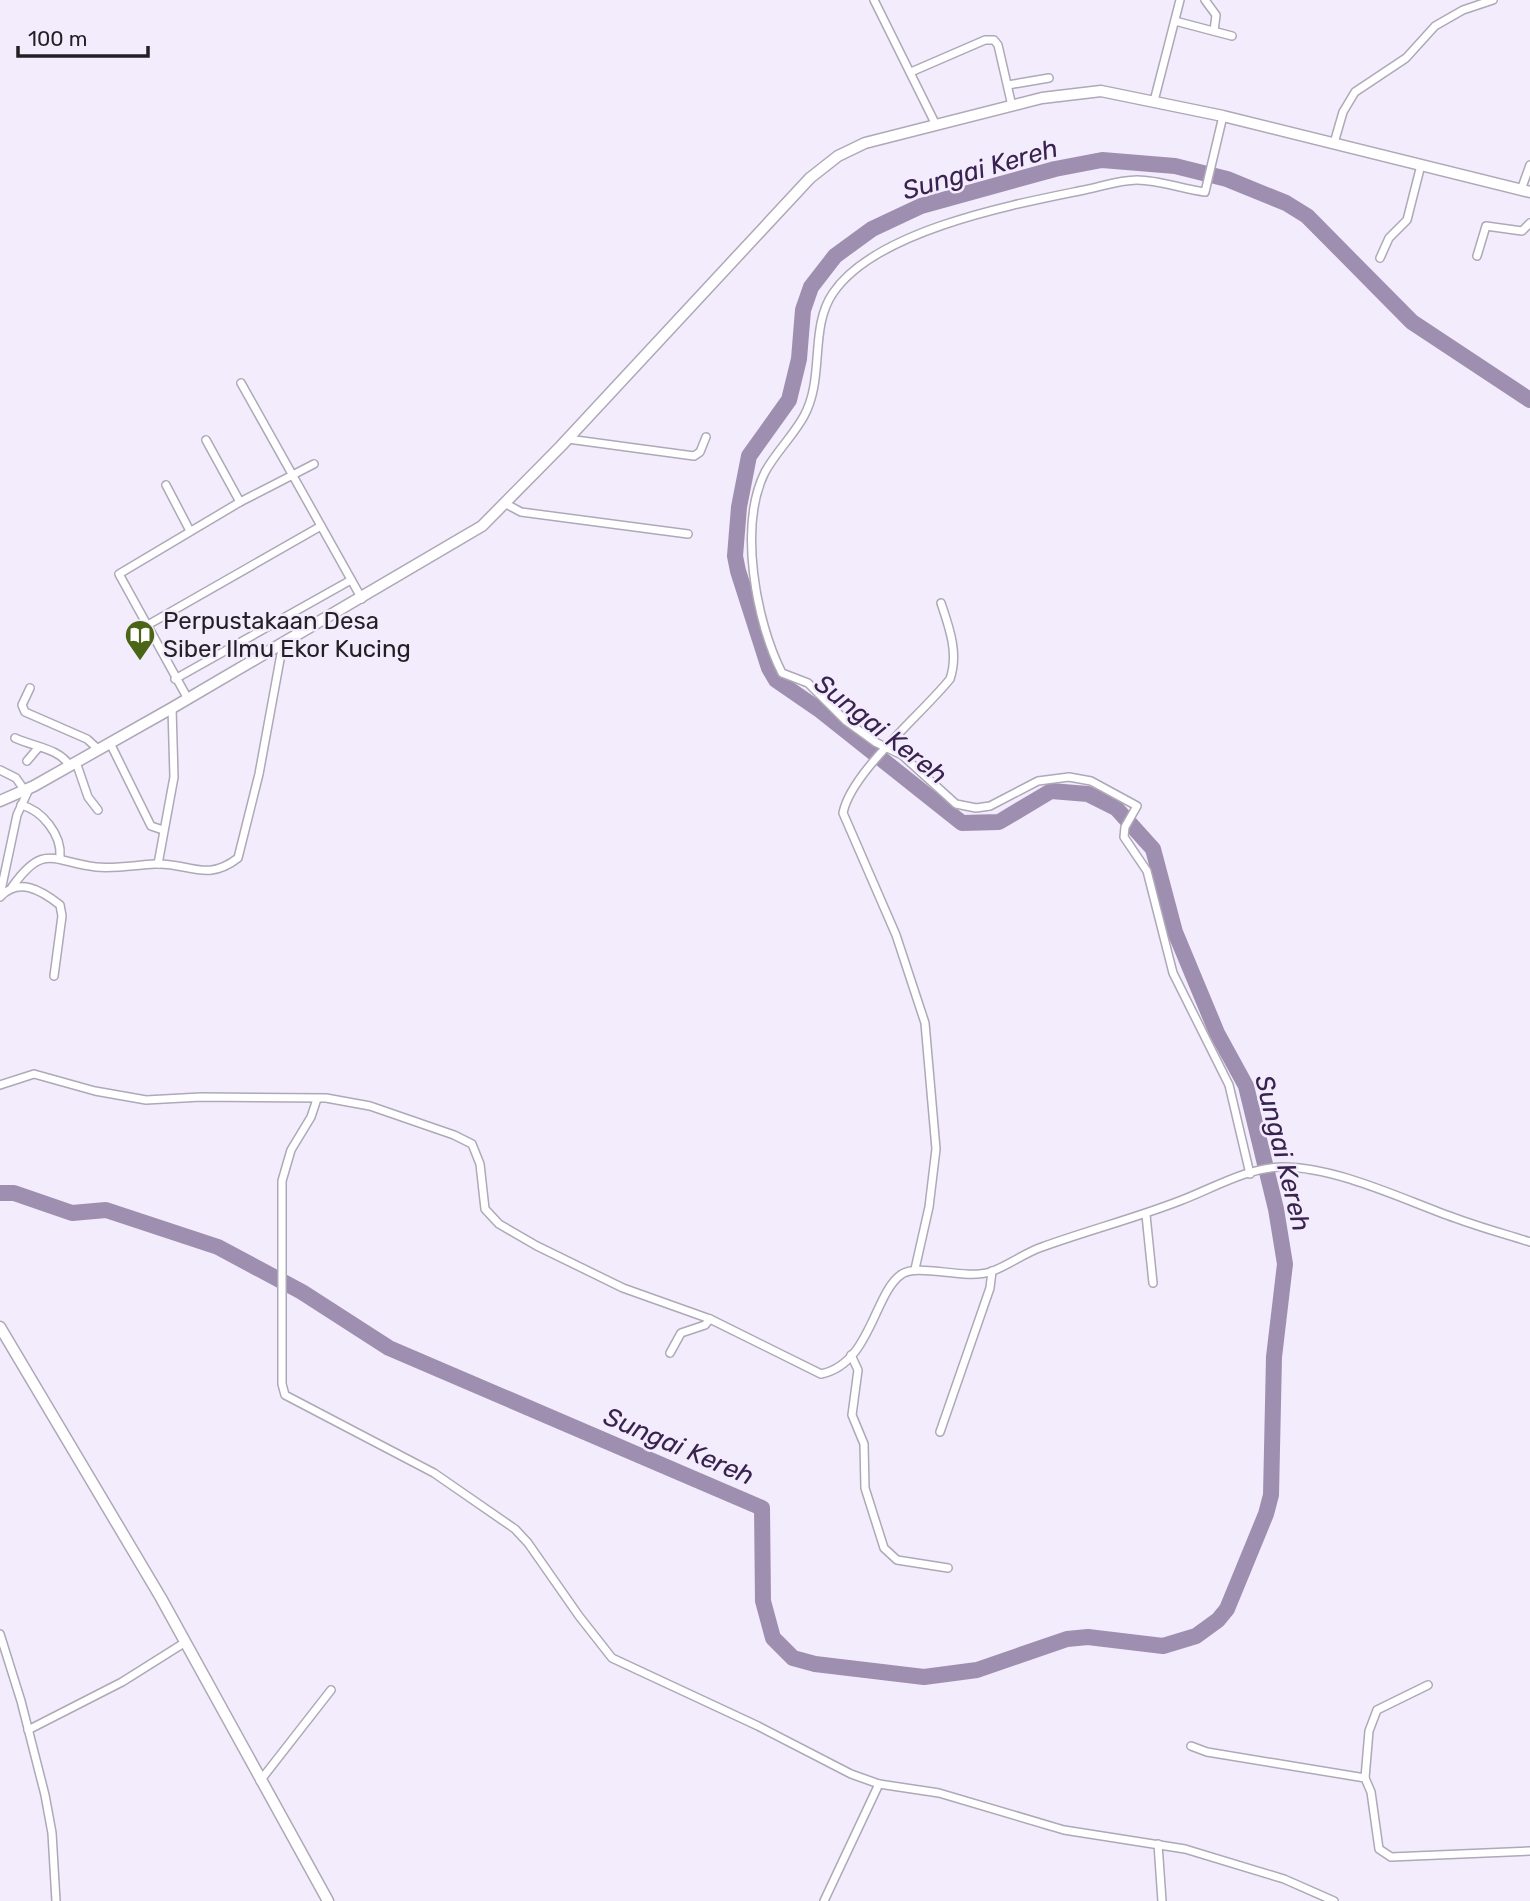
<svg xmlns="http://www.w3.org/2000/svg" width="1530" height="1901" viewBox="0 0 1530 1901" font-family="Rubik,sans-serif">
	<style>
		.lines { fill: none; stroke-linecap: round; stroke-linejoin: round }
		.river { stroke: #9e8fb0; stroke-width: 16 }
		.street-casing { stroke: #aea8b7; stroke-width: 10 }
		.secondary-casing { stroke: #aea8b7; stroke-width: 13 }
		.street { stroke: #fff; stroke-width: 7 }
		.secondary { stroke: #fff; stroke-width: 10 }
		.labels { text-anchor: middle; stroke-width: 5; stroke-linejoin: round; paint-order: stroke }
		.poi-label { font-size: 24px; fill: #221f25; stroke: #f3ecfc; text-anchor: start }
		.water-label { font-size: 26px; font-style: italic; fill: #39224f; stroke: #f3ecfc }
	</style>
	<rect width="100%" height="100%" fill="#f3ecfc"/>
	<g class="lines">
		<path class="river" d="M0 1193H14L72 1213 106 1210 218 1247 302 1292 389 1348 762 1508 763 1601 773 1638 793 1658 815 1664 924 1677 977 1670 1067 1639 1088 1637 1163 1646 1196 1636 1218 1620 1227 1609 1266 1514 1271 1495 1274 1357 1285 1264 1276 1209 1246 1086 1217 1033 1175 932 1153 849 1116 808 1088 794 1051 791 999 822 962 823 821 711 776 680 769 668 738 571 735 556 739 507 749 456 789 400 799 359 803 310 811 287 835 256 872 229 921 206 1055 169 1102 160 1175 166 1227 179 1286 203 1307 216 1412 322 1530 400"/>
		<g class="street-casing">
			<g id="street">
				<path d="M874 0 936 125"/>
				<path d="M1205 0 1216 15 1214 31"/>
				<path d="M1175 21 1232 36"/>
				<path d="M911 72 985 40H994L998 45 1012 106"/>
				<path d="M1008 85 1049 78"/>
				<path d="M1154 101 1180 0"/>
				<path d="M1223 116 1205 192C1182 189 1159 180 1137 180 1117 180 1098 188 1079 191 1010 205 875 231 833 293 809 328 825 378 804 416 793 436 776 452 765 472 738 526 756 622 782 673L808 683 846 721 875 742 902 755 956 804 976 808 990 806 1038 781 1069 777 1091 781 1137 806 1125 827 1124 837 1147 871 1173 973 1229 1085 1250 1174"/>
				<path d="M1334 143 1343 112 1355 92 1406 58 1435 26 1463 10 1493 0"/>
				<path d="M1521 190 1530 165"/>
				<path d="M1477 256 1486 226 1522 231 1530 223"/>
				<path d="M1380 258 1389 238 1407 220 1421 165"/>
				<path d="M241 383 362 599"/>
				<path d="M568 439 694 456 700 452 706 437"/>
				<path d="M206 440 240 502"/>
				<path d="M166 485 190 531"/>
				<path d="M506 504 521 512 688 534"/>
				<path d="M146 626 321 526"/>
				<path d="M175 679 351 580"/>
				<path d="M30 688 22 705 25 712 87 739 98 749"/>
				<path d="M188 699 119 574 240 502 314 464"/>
				<path d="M15 738C34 747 59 748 70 766"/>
				<path d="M110 743 151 826 163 830"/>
				<path d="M27 761 38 748"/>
				<path d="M76 762 88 797 98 810"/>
				<path d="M0 770 16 778 25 791"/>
				<path d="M21 805C42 810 62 835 60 857"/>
				<path d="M158 864 174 777 172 708"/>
				<path d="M12 887C44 842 53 862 96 867 115 869 136 865 155 864 188 862 206 883 238 858L259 774 283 643"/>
				<path d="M0 895 17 815 29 789"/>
				<path d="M0 897C19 877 41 890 60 905L62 916 54 976"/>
				<path d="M0 1085 34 1074 95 1091 146 1100 201 1097 326 1098 370 1106 454 1135 472 1144 480 1164 485 1209 499 1224 537 1246 623 1288 710 1319 821 1374C871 1364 874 1292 902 1274 918 1263 964 1280 990 1272 1008 1266 1024 1253 1042 1247 1089 1230 1136 1218 1182 1200 1213 1188 1249 1167 1283 1167 1337 1167 1404 1200 1455 1218 1479 1227 1505 1234 1530 1242"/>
				<path d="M317 1099 311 1117 291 1150 282 1181V1384L285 1395 434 1473 515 1529 528 1543 579 1616 612 1658 758 1726 851 1774 879 1784 939 1793 1064 1830 1185 1849 1284 1879 1334 1901"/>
				<path d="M1146 1215 1153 1283"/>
				<path d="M915 1269 929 1207 936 1149 925 1023 896 935 843 813C851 772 922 714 950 679 959 653 949 627 941 603"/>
				<path d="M670 1353 681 1333 705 1325 710 1319"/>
				<path d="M851 1355 858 1370 852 1415 864 1444 865 1488 884 1548 897 1560 948 1568"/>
				<path d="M940 1432 990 1288 992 1271"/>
				<path d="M0 1634 21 1701 45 1795 52 1833 56 1901"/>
				<path d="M28 1730 122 1682 184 1643"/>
				<path d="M1191 1746 1207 1752 1365 1778 1371 1792 1379 1849 1391 1857 1530 1851"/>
				<path d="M1365 1778 1369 1731 1377 1710 1428 1685"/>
				<path d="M260 1781 331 1690"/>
				<path d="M1158 1844 1162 1901"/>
				<path d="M824 1901 879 1784"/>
			</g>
		</g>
		<g class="secondary-casing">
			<g id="secondary">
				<path d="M0 801 34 786 172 708 482 526 561 446 810 178 838 156 865 143 1042 98 1101 91 1223 116 1530 192"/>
				<path d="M0 1327 161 1598 328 1901"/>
			</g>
		</g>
		<use href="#street" class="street"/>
		<use href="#secondary" class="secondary"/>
	</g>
	<defs>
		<g id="library-pin" transform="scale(1.575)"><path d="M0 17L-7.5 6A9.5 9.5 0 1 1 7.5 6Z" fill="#4a6516" stroke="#f3ecfc"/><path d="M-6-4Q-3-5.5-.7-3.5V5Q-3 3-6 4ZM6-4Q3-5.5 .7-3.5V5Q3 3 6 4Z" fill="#fff"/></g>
	</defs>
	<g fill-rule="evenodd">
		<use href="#library-pin" x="140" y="635"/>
	</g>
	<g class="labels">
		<g class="poi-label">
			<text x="163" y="629">Perpustakaan Desa<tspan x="163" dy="28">Siber Ilmu Ekor Kucing</tspan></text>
		</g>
		<g class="water-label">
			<text transform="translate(980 169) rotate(-16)" y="9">Sungai Kereh</text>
			<text transform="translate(881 729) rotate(38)" y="9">Sungai Kereh</text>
			<text transform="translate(1283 1153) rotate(76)" y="9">Sungai Kereh</text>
			<text transform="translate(679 1446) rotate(23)" y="9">Sungai Kereh</text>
		</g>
	</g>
	<path d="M18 46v10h130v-10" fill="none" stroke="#221f25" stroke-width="3.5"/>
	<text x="28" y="46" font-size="21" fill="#221f25" stroke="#f3ecfc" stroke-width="5" paint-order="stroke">100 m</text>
</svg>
